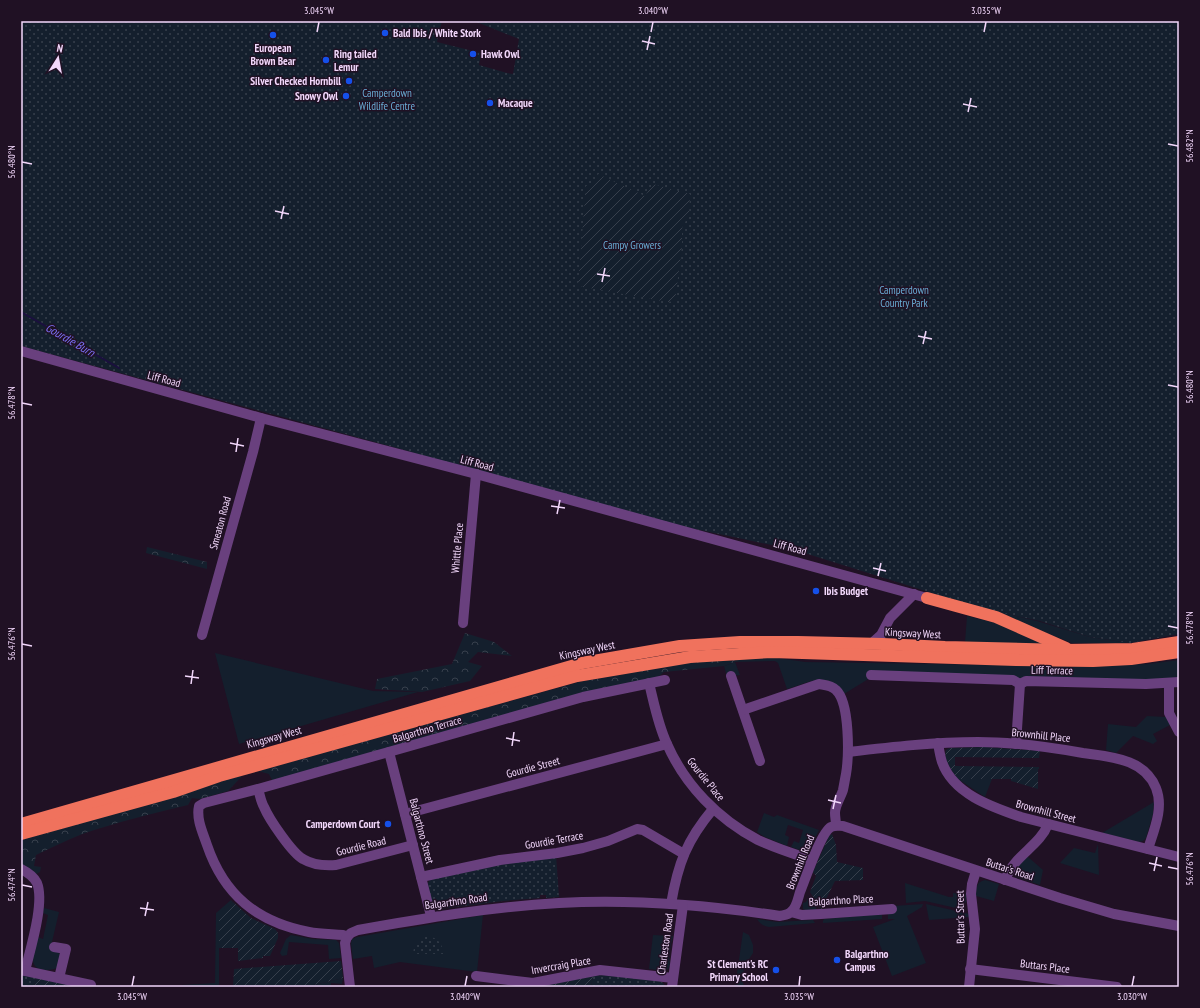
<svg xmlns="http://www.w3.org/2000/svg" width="1200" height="1008" viewBox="0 0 1200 1008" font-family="'PT Sans Narrow',sans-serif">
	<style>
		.grass { fill: #141f2d }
		.forest { fill: url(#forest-crowns) }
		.park { fill: url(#park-dots) }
		.garden { fill: url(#garden-furrows) }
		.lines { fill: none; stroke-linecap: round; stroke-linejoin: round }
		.stream { stroke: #1b0f3f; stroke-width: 2 }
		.minor { stroke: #69407e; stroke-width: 10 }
		.highway { stroke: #f0725d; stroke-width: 12 }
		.ticks { fill: none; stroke: #f2d7fb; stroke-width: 1.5 }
		.poi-dot { fill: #1550e9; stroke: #201124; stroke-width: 1.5 }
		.labels { text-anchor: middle; stroke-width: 3; stroke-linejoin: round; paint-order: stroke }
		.poi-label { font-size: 11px; font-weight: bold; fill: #f2d7fb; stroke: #201124; text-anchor: start }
		.park-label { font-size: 11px; fill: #69add5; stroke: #201124 }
		.street-label { font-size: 11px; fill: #f2d7fb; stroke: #201124 }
		.water-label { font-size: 12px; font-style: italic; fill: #7a6ff2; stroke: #201124 }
		.neatline { fill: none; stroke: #f2d7fb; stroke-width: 1.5 }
		.ticks-label { font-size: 10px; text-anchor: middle; fill: #f2d7fb }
	</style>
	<defs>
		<pattern id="forest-crowns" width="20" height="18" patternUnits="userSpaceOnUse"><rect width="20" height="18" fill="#141f2d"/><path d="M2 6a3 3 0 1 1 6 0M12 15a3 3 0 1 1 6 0" fill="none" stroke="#373f4c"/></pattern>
		<pattern id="park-dots" width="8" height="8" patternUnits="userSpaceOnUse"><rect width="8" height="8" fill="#141f2d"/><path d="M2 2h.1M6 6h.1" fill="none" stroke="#373f4c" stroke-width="1.8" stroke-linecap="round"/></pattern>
		<pattern id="garden-furrows" width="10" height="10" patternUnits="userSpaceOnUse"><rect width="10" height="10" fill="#141f2d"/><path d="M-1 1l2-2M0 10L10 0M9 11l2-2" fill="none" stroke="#373f4c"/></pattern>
	</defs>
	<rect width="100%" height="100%" fill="#201124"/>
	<g class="grass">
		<path d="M1000 612 1037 621 1090 637 1130 643H1072L1028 626Z"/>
		<path d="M967 616 1001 624 1050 646 965 642Z"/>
		<path d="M215 653 373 691 418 692 239 744Z"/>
		<path d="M734 658H778L805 662 1073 666 1148 664 1179 660V678L1146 681 870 678 844 694C826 670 811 682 787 689L778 663 775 661 735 662 740 675 727 677 724 666 735 662Z"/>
		<path d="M1147 716 1166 717 1170 725 1153 734 1157 741 1153 744 1133 736 1116 753 1106 750 1108 724 1136 727Z"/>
		<path d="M958 779H992L985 797Z"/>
		<path d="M1154 802 1153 814 1146 838 1143 841 1139 842 1102 833Z"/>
		<path d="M764 813 774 817 777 815 819 830 809 850 803 851 791 847 794 841 799 843 803 830 788 825 785 835 789 837 787 846 765 837 757 832Z"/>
		<path d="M1098 844 1099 875 1060 863 1074 848 1095 853Z"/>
		<path d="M1027 856 1043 870 1040 885 1016 877C1013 867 1021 863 1027 856Z"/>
		<path d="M985 880 999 884 994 901 976 896C976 888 976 882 985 880Z"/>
		<path d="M905 883 949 897H953V893L966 894V902L956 908 925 901 906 903Z"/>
		<path d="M809 896 817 910H805L803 909V903L806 902Z"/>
		<path d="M231 900 233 902 219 914V987H183L182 985 215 983 216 913Z"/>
		<path d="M923 904 922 907 907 916 926 963 892 976 873 927 895 919H888V914L893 906Z"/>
		<path d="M926 904 969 914V917L929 920Z"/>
		<path d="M44 908 59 912 51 946 62 956 57 968C50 971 33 972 33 960 32 953 36 944 38 937L43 939 48 915 43 913Z"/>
		<path d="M882 914V919L823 923V921L824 919Z"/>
		<path d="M483 915 477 972 400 962 374 968 372 956 353 959 351 944 352 939 357 937Z"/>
		<path d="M757 919 777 922 813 920 815 923 769 927C763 926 760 924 757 919Z"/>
		<path d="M743 932 749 935 753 945V953L744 967 743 982 744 987H735Z"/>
		<path d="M291 935 313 939 336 940 339 943 341 958 329 959 328 945 289 942 287 955 282 956 280 953 286 939Z"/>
		<path d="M653 935 673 936 671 944 669 956 670 965 668 969 665 971 649 969Z"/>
		<path d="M343 978 342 984 331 983V987H305Z"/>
	</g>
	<g class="forest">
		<path d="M147 547 207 562V569L146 553Z"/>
		<path d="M465 633 494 642 512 656 478 652 468 662 482 666 470 681 422 692 375 689 377 679 452 664Z"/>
		<path d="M734 658 735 662 724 666 664 672 657 678 273 782 269 774 258 771 579 682 691 662Z"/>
		<path d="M243 775 228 791 200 799 192 798 188 805C159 812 130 819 101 828 79 834 57 845 36 855L34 866 41 867 40 872 36 874 21 866V840Z"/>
	</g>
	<g class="park">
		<path d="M21 21H442L437 42 481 53 479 65 507 73 513 74 519 39 474 21H1179V634L1130 643 1090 637 1040 621 988 610 951 599 795 550 681 526 476 474 408 451 21 346Z"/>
		<path d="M556 855 559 897 546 898V895H540V898L503 901 440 909 435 908 433 904H431L427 885 431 877 500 863Z"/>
		<path d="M424 936C436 936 442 942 444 954H413C414 945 416 941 424 936Z"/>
		<path d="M21 975 36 978 34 987H21Z"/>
		<path d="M604 975 660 981 663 983 666 987H591L593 976Z"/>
	</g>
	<g class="garden">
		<path d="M598 174 645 196 653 184 690 194 689 215 682 228V246L675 301 668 302 578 286 586 186 597 182Z"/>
		<path d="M985 747 1040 751 1039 758 955 757V766L1039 767V769H1038V789L1011 781V779H958C952 771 943 760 946 750L950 748Z"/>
		<path d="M832 834 836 845 837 862 863 868V880L835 881 827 897 823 909H821L810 892 816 876 813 872 829 836Z"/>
		<path d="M233 902 251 918 275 929 278 933V938L270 956H263V958L238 961V948H219V913Z"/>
		<path d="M341 961 343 978 305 987H233L234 969Z"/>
		<path d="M593 976 591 987H537Z"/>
		<path d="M36 978 78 987H34Z"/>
	</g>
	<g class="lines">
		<path class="stream" d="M21 312 119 368"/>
		<g class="minor">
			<path d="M21 351 261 418 476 474 927 598"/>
			<path d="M463 623 476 474"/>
			<path d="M202 635 253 452 261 418"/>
			<path d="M871 644 881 635 890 618 914 594"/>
			<path d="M871 675 1013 680 1020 684"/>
			<path d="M731 676 760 761"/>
			<path d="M649 683C654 703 658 725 667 744 685 785 718 819 758 840 775 848 794 854 812 860"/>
			<path d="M1169 683V713L1179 732"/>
			<path d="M1020 684 1026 681 1146 684 1179 682"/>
			<path d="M743 710 819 684C825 685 831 685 836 690 850 703 849 756 846 774 845 779 844 785 843 790 841 797 835 805 835 813 835 817 836 821 836 825"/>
			<path d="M938 743C939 749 940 756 942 762 953 794 992 807 1021 817L1179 857"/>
			<path d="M1016 744 1020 684"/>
			<path d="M389 752 431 916"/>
			<path d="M848 752C891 747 934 742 978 742 1013 742 1049 747 1083 753 1110 757 1144 758 1156 788 1164 808 1154 830 1148 849"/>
			<path d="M258 789C260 795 261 802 264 807 269 819 292 853 303 859 313 865 324 866 336 865L413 845"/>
			<path d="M405 814 667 744"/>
			<path d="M21 869C27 872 34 877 37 883 45 903 30 950 25 971"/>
			<path d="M421 877 500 860 557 853 583 848 608 841 637 829 643 830 684 854"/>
			<path d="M1005 880C1014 855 1040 846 1048 824"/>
			<path d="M671 904C678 863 687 840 713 809"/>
			<path d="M791 912 802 915 821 914 892 909"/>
			<path d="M347 937 351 933 358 930C425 918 491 907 559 903 633 899 707 905 780 916 784 915 788 915 791 912 797 907 798 898 800 892 805 880 821 832 831 827 835 825 839 826 843 826L1060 898 1114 914 1179 926"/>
			<path d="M347 937 343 935C331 934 320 934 309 932 257 922 224 895 207 845 203 833 196 819 199 806L204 803 258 789 583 697 665 680"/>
			<path d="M347 937 345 943 350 987"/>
			<path d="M54 947 66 949 59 978"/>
			<path d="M970 969 1117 987"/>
			<path d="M21 970 91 985"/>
			<path d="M476 976 533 983 600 970 673 978"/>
			<path d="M672 987 683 905"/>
			<path d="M969 987 975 929 971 894 972 884 976 871"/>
		</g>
		<g class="highway">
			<path d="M927 598 996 617 1066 648"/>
			<path d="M21 824 582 663 680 646 740 642H798L883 644 945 647 1064 650 1133 649 1179 642"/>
			<path d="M21 834 173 792 219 776 577 676 690 657 772 652 1016 660 1093 661 1131 659 1179 652"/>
		</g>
	</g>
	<path class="ticks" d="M317 32 319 22M651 32 653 22M984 32 986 22M642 41 655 44M647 50 650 36M963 104 977 107M968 112 971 98M1168 144 1178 146M22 162 32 164M275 211 289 214M281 219 284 206M597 274 610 276M602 282 605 268M918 336 932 339M923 344 926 331M1168 385 1178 387M22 403 32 405M230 443 244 446M236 452 238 438M551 506 565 508M557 514 560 500M873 568 886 571M878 576 881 563M1168 626 1178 628M22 644 32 646M185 676 199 678M191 684 193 670M506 738 520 741M512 746 514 732M828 800 841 803M833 809 836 795M1149 863 1162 866M1168 867 1178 869M1154 871 1157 857M22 885 32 887M140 908 154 910M145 916 148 902M132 986 134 976M465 986 467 976M799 986 800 976M1132 986 1134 976"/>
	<g class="poi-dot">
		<circle cx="385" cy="33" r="4"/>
		<circle cx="273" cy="35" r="4"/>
		<circle cx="473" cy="54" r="4"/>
		<circle cx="326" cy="60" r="4"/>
		<circle cx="349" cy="81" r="4"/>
		<circle cx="346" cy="96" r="4"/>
		<circle cx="490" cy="103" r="4"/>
		<circle cx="816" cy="591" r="4"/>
		<circle cx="388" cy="824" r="4"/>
		<circle cx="837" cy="960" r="4"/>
		<circle cx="776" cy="970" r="4"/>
	</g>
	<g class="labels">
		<g class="poi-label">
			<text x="393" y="37">Bald Ibis / White Stork</text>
			<text x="273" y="52" text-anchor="middle">European<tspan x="273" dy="13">Brown Bear</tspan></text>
			<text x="334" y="58">Ring tailed<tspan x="334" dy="13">Lemur</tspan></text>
			<text x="481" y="58">Hawk Owl</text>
			<text x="341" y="85" text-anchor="end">Silver Checked Hornbill</text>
			<text x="338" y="100" text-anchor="end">Snowy Owl</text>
			<text x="498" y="107">Macaque</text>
			<text x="824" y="595">Ibis Budget</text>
			<text x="380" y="828" text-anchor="end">Camperdown Court</text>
			<text x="845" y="958">Balgarthno<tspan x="845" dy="13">Campus</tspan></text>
			<text x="768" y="968" text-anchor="end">St Clement's RC<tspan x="768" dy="13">Primary School</tspan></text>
		</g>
		<g class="park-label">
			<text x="387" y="97">Camperdown<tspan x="387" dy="13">Wildlife Centre</tspan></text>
			<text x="632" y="249">Campy Growers</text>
			<text x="904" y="294">Camperdown<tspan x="904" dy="13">Country Park</tspan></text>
		</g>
		<g class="street-label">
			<text transform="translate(164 379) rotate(15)" y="4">Liff Road</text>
			<text transform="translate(477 463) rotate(15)" y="4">Liff Road</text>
			<text transform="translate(220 523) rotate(-75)" y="4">Smeaton Road</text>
			<text transform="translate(790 547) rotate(15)" y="4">Liff Road</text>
			<text transform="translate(457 548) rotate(-85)" y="4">Whittle Place</text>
			<text transform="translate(913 633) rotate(3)" y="4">Kingsway West</text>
			<text transform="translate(587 650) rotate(-12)" y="4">Kingsway West</text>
			<text transform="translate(1052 670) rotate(1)" y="4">Liff Terrace</text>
			<text transform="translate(427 729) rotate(-16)" y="4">Balgarthno Terrace</text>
			<text transform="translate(1041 735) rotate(6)" y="4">Brownhill Place</text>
			<text transform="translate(274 737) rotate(-16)" y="4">Kingsway West</text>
			<text transform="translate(533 767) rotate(-15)" y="4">Gourdie Street</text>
			<text transform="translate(706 779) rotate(51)" y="4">Gourdie Place</text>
			<text transform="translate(1046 811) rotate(15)" y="4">Brownhill Street</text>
			<text transform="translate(422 831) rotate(75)" y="4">Balgarthno Street</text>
			<text transform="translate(554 840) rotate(-10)" y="4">Gourdie Terrace</text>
			<text transform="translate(361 846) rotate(-14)" y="4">Gourdie Road</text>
			<text transform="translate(800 862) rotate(-68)" y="4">Brownhill Road</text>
			<text transform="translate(1010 869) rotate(18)" y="4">Buttar's Road</text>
			<text transform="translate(841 900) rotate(-3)" y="4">Balgarthno Place</text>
			<text transform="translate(456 901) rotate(-8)" y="4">Balgarthno Road</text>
			<text transform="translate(960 917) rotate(-91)" y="4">Buttar's Street</text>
			<text transform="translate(665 944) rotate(-82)" y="4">Charleston Road</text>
			<text transform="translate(561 965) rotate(-10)" y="4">Invercraig Place</text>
			<text transform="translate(1045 966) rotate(7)" y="4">Buttars Place</text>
		</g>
		<g class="water-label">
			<text transform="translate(70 340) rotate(30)" y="4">Gourdie Burn</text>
		</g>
	</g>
	<rect width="1200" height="1008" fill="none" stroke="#201124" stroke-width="44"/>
	<g transform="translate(58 58) rotate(11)" stroke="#201124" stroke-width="3" paint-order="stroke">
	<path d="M0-3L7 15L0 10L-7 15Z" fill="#f2d7fb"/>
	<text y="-6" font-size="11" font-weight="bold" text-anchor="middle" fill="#f2d7fb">N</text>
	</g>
	<rect x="22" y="22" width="1156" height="964" class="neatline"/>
	<g class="ticks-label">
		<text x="319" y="14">3.045°W</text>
		<text x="653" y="14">3.040°W</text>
		<text x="986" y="14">3.035°W</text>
		<text transform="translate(1189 146) rotate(-90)" y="4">56.482°N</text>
		<text transform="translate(11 162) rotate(-90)" y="4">56.480°N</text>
		<text transform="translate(1189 387) rotate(-90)" y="4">56.480°N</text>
		<text transform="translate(11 403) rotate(-90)" y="4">56.478°N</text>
		<text transform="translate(1189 628) rotate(-90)" y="4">56.478°N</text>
		<text transform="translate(11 644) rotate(-90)" y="4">56.476°N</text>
		<text transform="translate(1189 869) rotate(-90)" y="4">56.476°N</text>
		<text transform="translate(11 885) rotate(-90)" y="4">56.474°N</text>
		<text x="132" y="1000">3.045°W</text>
		<text x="465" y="1000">3.040°W</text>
		<text x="799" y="1000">3.035°W</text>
		<text x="1132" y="1000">3.030°W</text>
	</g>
</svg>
